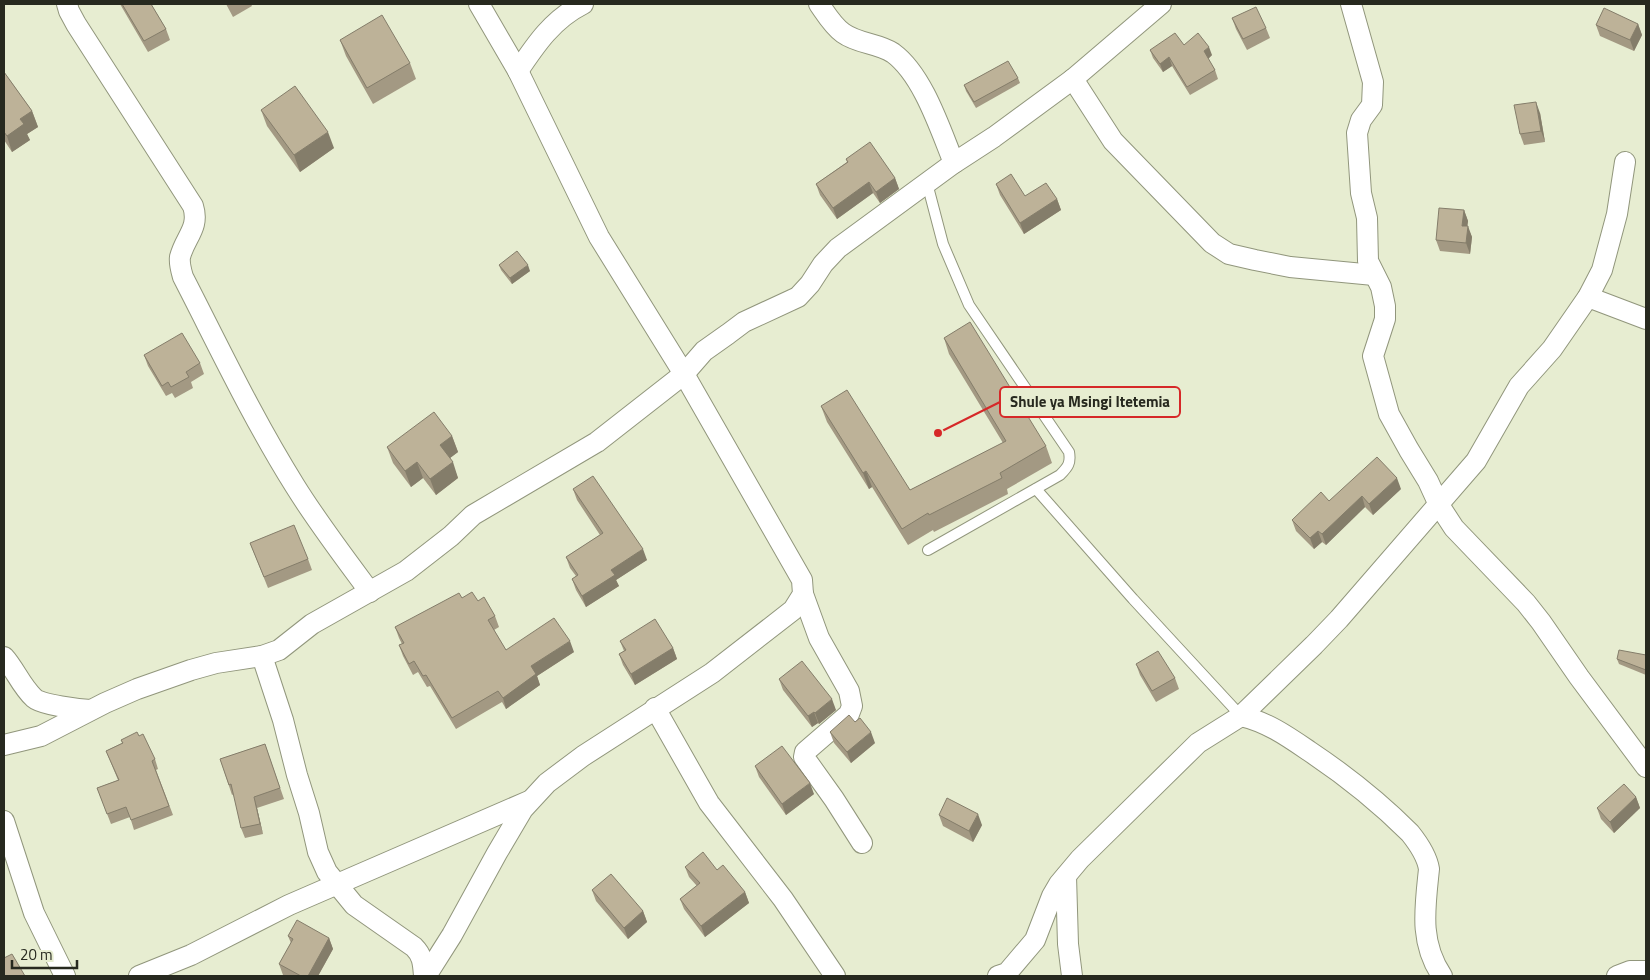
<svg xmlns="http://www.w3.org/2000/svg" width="1650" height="980" viewBox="0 0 1650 980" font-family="'Titillium Web',sans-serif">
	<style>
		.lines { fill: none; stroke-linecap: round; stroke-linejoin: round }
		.lane-casing { stroke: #91967c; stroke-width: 12 }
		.street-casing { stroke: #91967c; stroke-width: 22 }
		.lane { stroke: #fff; stroke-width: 10 }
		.street { stroke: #fff; stroke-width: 20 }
		.wall { fill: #a39983 }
		.shaded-wall { fill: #847d6a }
		.building { fill: #bdb298; stroke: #847d6a }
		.leader { fill: none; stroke: #d62828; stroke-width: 2 }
		.callout-dot { fill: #d62828; stroke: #e7edd1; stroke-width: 2 }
		.callout { fill: #e7edd1; stroke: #d62828; stroke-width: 2 }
		.callout-label { font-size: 15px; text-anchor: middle; font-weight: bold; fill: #27291f }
	</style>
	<rect width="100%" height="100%" fill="#e7edd1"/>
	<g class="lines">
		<g class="lane-casing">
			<g id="lane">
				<path d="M927 183 943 244 969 305 1069 452C1071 463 1068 467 1060 475L928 550"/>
				<path d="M1036 489 1133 599 1241 716"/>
			</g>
		</g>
		<g class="street-casing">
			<g id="street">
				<path d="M67 4 69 11 76 24 193 206C200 228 185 237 180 257 179 264 181 270 183 277 219 347 253 419 295 486 318 523 344 557 370 592"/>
				<path d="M819 4C826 14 833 26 843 33 858 44 878 43 893 53 923 75 940 129 954 163"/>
				<path d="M1351 4 1373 82 1372 105 1361 120 1357 133 1361 193 1367 218 1368 261 1381 287 1385 306V319L1373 356 1389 414 1409 450 1428 481 1439 505 1454 528 1526 603 1541 622 1579 677 1646 767"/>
				<path d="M518 71C536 44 553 19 583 4"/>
				<path d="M1073 79 1113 141 1212 243 1229 254 1255 260 1290 267 1374 275"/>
				<path d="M1588 297 1646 319"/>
				<path d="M803 594 819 638 849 691 852 706 849 714 805 752 804 757 834 799 862 843"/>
				<path d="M262 656 283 720 297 775 309 813 318 852 327 872 354 905 414 947C423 956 423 964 424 976"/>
				<path d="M4 657C15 669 21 686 34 698 42 705 79 709 90 710"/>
				<path d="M655 708 709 803 783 899 835 976"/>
				<path d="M1241 716C1267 722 1287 736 1309 751 1345 775 1379 802 1410 833 1418 843 1427 856 1429 869 1425 908 1419 942 1442 976"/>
				<path d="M4 745 41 736 105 703 137 689 191 670 216 663 262 656 279 650 312 624 406 571 451 536 473 515 597 442 684 374 704 351 728 334 744 322 798 297 810 284 823 264 838 248 954 163 994 137 1073 79 1161 4"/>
				<path d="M4 821 34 913 65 976"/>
				<path d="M1066 876 1068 944 1072 976"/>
				<path d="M139 976 191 955 289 905 529 801"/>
				<path d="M426 976 452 935 497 853 523 809 547 783 583 756 712 673 793 610 803 594 802 580 684 374 599 237 518 71 479 4"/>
				<path d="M998 976 1007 973 1035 940 1052 896 1059 884 1080 859 1198 743 1241 716 1314 645 1339 619 1476 461 1519 386 1552 349 1588 297 1602 270 1617 214 1625 162"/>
				<path d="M1617 976 1630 971H1646"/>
			</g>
		</g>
		<use href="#lane" class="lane"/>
		<use href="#street" class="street"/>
	</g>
	<g class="wall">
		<path d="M120 4H151L166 29 170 40 148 52Z"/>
		<path d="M226 4H251L252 6 233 17Z"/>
		<path d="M1232 18 1266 28 1270 38 1247 50 1236 29Z"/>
		<path d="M1638 24 1642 35 1634 51 1600 36 1596 25Z"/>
		<path d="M340 40 410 63 416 79 373 104 346 56Z"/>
		<path d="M1184 45 1212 55 1208 59 1215 70 1218 79 1190 95 1172 66 1163 72 1153 58 1150 50Z"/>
		<path d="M4 72 32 111 38 127 27 134 30 140 12 152 4 140Z"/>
		<path d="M1018 78 1020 83 976 108 966 91 964 85Z"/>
		<path d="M261 110 334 148 300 172 267 126Z"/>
		<path d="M1540 113 1545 142 1524 145 1520 134Z"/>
		<path d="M846 159 895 178 899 189 880 203 873 193 837 219 820 195 816 184 847 162Z"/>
		<path d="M996 184 1025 196 1057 199 1061 210 1024 234 1000 195Z"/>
		<path d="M1464 210 1468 221 1467 226 1472 237 1470 254 1440 251 1436 240Z"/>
		<path d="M499 265 530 271 512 284 501 270Z"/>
		<path d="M944 338 1046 446 1052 463 1007 489 1008 494 934 532 933 530 908 545 872 487 869 489 827 422 821 406 910 490 1003 443 949 354Z"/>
		<path d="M144 355 200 363 204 374 191 382 193 388 175 398 172 393 166 396 148 366Z"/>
		<path d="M452 436 458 452 450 458 458 478 436 495 423 478 411 487 393 463 387 447Z"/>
		<path d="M573 489 647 560 616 580 619 586 586 607 576 590 572 579 576 576 570 568 566 557 600 535 577 500Z"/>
		<path d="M1401 489 1373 515 1365 507 1326 545 1322 542 1314 549 1296 531 1292 520 1329 501Z"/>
		<path d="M250 543 308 559 312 570 268 588Z"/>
		<path d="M462 598 478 601 495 616 499 627 494 630 506 650 574 652 537 676 540 685 506 709 502 702 456 729 430 686 427 687 418 672 413 675 403 656 399 645 402 644 399 638 395 627Z"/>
		<path d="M620 641 673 648 677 659 635 685 623 665 619 654 624 651Z"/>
		<path d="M1646 655V675L1619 664 1617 659Z"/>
		<path d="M1136 664 1175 678 1179 689 1156 702 1140 675Z"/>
		<path d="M779 679 836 710 819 724 818 723 812 727 783 690Z"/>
		<path d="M830 732 875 743 851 763 834 743Z"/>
		<path d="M139 736 155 759 158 769 156 770 173 815 134 830 130 817 111 824 97 788 118 780 106 751 122 743 121 740Z"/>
		<path d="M265 744 284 799 257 808 263 834 245 838 241 828 234 794 232 795 220 759Z"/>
		<path d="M755 766 814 794 786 815 759 777Z"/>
		<path d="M1636 797 1640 808 1614 833 1601 819 1597 808Z"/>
		<path d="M939 815 982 825 973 842 943 826Z"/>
		<path d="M685 867 717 870 745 892 749 903 705 937 684 909 680 899 697 886 689 877Z"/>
		<path d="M592 890 643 911 647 922 628 939 596 901Z"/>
		<path d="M288 936 329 938 333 949 318 976H284L283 975 279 964 291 943Z"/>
	</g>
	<g class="shaded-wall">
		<path d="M1638 24 1642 35 1634 51 1630 40Z"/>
		<path d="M1209 47 1212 55 1207 60 1204 51Z"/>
		<path d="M1169 57 1172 66 1163 72 1160 64Z"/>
		<path d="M1536 102 1540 113 1545 142 1541 131Z"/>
		<path d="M32 111 38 127 27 134 30 140 12 152 7 136 20 119Z"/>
		<path d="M328 132 334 148 300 172 294 155Z"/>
		<path d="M895 178 899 189 880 203 876 192Z"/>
		<path d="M869 182 873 193 837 219 833 208Z"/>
		<path d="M1057 199 1061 210 1024 234 1020 223Z"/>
		<path d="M1464 210 1468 221 1466 237 1462 226Z"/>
		<path d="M1468 226 1472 237 1470 254 1466 243Z"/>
		<path d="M528 265 530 271 512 284 510 278Z"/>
		<path d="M452 436 458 452 446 461 440 445Z"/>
		<path d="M417 462 423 478 411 487 405 471Z"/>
		<path d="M453 462 458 478 436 495 430 479Z"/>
		<path d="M866 471 872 487 869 489 863 473Z"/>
		<path d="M1397 478 1401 489 1373 515 1369 504Z"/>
		<path d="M1362 496 1365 507 1326 545 1322 534Z"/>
		<path d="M1318 531 1322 542 1314 549 1310 538Z"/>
		<path d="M643 549 647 560 616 580 619 586 586 607 582 596 611 570Z"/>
		<path d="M570 641 574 652 537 676 540 685 506 709 503 698 531 666Z"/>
		<path d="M673 648 677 659 635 685 631 674Z"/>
		<path d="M832 699 836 710 819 724 815 713Z"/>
		<path d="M814 712 818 723 812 727 808 716Z"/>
		<path d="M871 732 875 743 851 763 847 752Z"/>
		<path d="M810 783 814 794 786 815 782 804Z"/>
		<path d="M254 797 257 808 263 834 260 824Z"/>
		<path d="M1636 797 1640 808 1614 833 1610 822Z"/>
		<path d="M978 814 982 825 973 842 969 831Z"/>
		<path d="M745 892 749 903 705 937 701 926Z"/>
		<path d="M643 911 647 922 628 939 624 928Z"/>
		<path d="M329 938 333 949 318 976H308Z"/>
	</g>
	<g class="building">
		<path d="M122 4H151L166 29 144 41Z"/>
		<path d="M1256 7 1266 28 1243 39 1232 18Z"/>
		<path d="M1604 8 1638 24 1630 40 1596 25Z"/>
		<path d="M382 15 410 63 367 88 340 40Z"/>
		<path d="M1175 33 1184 45 1198 33 1209 47 1204 51 1215 70 1187 87 1169 57 1160 64 1150 50Z"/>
		<path d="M1008 61 1018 78 974 102 964 85Z"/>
		<path d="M4 72 32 111 20 119 24 124 7 136 4 132Z"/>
		<path d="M295 86 328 132 294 155 261 110Z"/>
		<path d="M1536 102 1541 131 1520 134 1514 105Z"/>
		<path d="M870 142 895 178 876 192 869 182 833 208 816 184 848 162 846 159Z"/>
		<path d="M1011 174 1025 196 1046 183 1057 199 1020 223 996 184Z"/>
		<path d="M1439 208 1464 210 1462 226H1468L1466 243 1436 240Z"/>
		<path d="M517 251 528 265 510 278 499 265Z"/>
		<path d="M970 322 1046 446 1000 473 1002 478 929 515 928 513 902 529 866 471 863 473 821 406 847 390 910 490 1006 441 944 338Z"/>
		<path d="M182 333 200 363 186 372 189 377 171 387 168 382 162 386 144 355Z"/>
		<path d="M434 412 452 436 440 445 453 462 430 479 417 462 405 471 387 447Z"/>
		<path d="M1377 457 1397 478 1369 504 1362 496 1322 534 1318 531 1310 538 1292 520 1321 492 1329 501Z"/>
		<path d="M593 476 643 549 611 570 615 575 582 596 572 579 578 575 566 557 603 533 573 489Z"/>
		<path d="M294 525 308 559 264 577 250 543Z"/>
		<path d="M472 592 478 601 484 597 495 616 488 620 506 650 554 618 570 641 531 666 536 674 503 698 498 691 452 718 426 675 423 676 414 661 409 664 399 645 404 643 395 627 459 593 462 598Z"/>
		<path d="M655 619 673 648 631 674 619 654 626 650 620 641Z"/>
		<path d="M1619 650 1646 655V670L1617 659Z"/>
		<path d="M1158 651 1175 678 1152 691 1136 664Z"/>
		<path d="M802 661 832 699 815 713 814 712 808 716 779 679Z"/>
		<path d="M849 715 855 722 860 718 871 732 847 752 830 732Z"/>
		<path d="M137 732 139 736 143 734 155 759 152 761 169 806 131 820 126 807 107 814 97 788 119 780 106 751 123 743 121 740Z"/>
		<path d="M265 744 280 788 254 797 260 824 241 828 231 784 229 785 220 759Z"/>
		<path d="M782 746 810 783 782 804 755 766Z"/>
		<path d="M1624 784 1636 797 1610 822 1597 808Z"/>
		<path d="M947 798 978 814 969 831 939 815Z"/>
		<path d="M703 852 717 870 723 865 745 892 701 926 680 899 700 883 685 867Z"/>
		<path d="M611 874 643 911 624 928 592 890Z"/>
		<path d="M297 920 329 938 308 976H301L279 964 293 939 288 936Z"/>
		<path d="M12 954 25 976H4V958Z"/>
	</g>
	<path class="leader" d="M938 433L1000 402"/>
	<circle class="callout-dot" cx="938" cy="433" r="5"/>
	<rect class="callout" x="1000" y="387" width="180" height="30" rx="5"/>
	<g class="callout-label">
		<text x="1090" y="407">Shule ya Msingi Itetemia</text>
	</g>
	<rect width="1650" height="980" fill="none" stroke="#27291f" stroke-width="10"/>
	<path d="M12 960v8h65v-8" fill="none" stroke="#27291f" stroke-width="2.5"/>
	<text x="20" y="960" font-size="15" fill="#27291f" stroke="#e7edd1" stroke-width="4" paint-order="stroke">20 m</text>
</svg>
